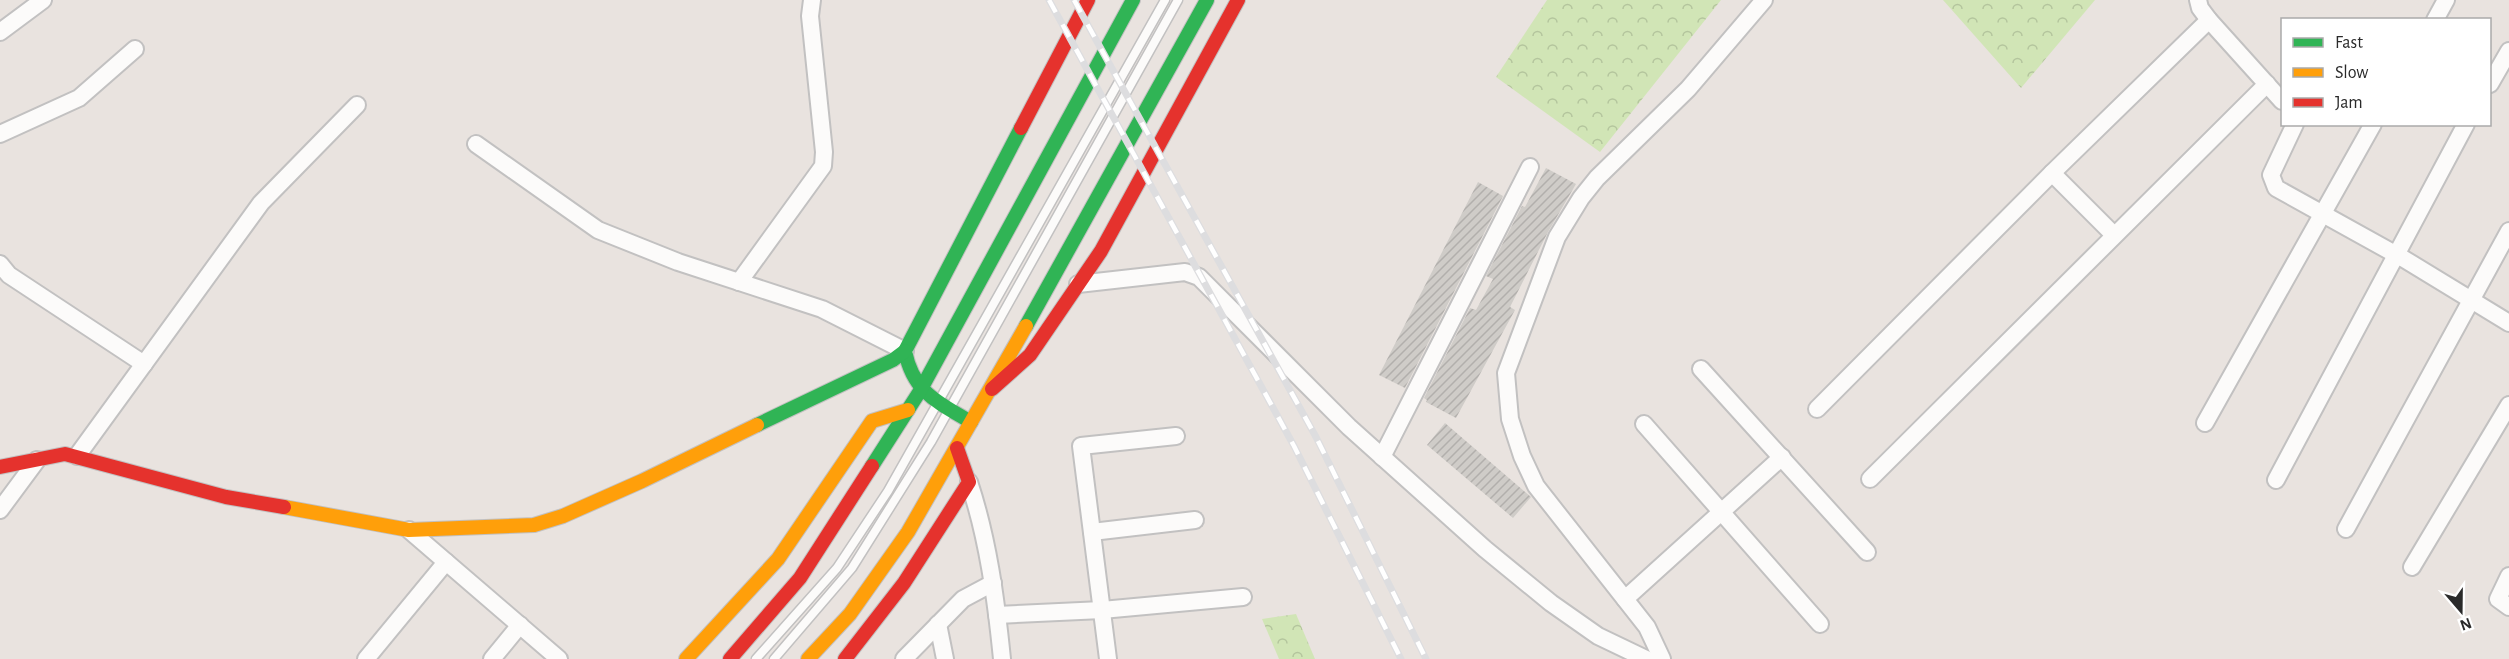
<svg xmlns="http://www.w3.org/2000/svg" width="2509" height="659" viewBox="0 0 2509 659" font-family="'Alegreya Sans',sans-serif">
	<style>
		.forest { fill: url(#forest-crowns) }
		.building { fill: url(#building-hatch) }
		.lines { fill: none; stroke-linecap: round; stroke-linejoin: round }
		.lane-casing { stroke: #c2c1c1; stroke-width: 11 }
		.street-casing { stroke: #c2c1c1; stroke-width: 20 }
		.fast-casing { stroke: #c2c1c1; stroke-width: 16 }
		.slow-casing { stroke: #c2c1c1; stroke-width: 16 }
		.jam-casing { stroke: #c2c1c1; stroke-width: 16 }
		.lane { stroke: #fcfbfa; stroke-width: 8 }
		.street { stroke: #fcfbfa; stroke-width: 16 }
		.fast { stroke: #30b455; stroke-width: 14 }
		.slow { stroke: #ff9f0a; stroke-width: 14 }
		.jam { stroke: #e5322d; stroke-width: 14 }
		.rail-casing { stroke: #dddddf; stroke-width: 7 }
		.rail { stroke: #fff; stroke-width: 4.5; stroke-dasharray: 14; stroke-linecap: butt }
	</style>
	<defs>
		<pattern id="forest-crowns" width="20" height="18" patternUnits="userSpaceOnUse" patternTransform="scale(1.5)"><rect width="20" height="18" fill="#d1e5b6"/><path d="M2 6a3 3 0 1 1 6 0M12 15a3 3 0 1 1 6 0" fill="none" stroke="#b4c59d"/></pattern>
		<pattern id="building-hatch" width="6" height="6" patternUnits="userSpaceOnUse" patternTransform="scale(1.5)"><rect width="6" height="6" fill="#cfccc8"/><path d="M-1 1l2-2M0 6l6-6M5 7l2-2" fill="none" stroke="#b2afac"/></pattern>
	</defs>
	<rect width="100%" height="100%" fill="#e9e3df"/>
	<g class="forest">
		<path d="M1547 0H1721L1600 152 1496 77Z"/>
		<path d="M1943 0H2095L2021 88Z"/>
		<path d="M1296 614 1315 659H1279L1262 619Z"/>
	</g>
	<g class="building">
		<path d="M1546 168 1576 184 1548 232 1510 307 1515 310 1456 418 1426 402 1427 400 1424 398 1470 308 1476 310 1493 279 1486 276 1522 206 1525 207Z"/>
		<path d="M1478 182 1503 196 1405 388 1379 375Z"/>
		<path d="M1445 423 1531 497 1513 518 1427 445Z"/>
	</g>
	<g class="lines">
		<g class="lane-casing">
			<g id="lane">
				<path d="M756 659 837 568 888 491 1165 0"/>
				<path d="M774 659 852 568 931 442 1178 0"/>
			</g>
		</g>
		<g class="street-casing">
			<g id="street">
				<path d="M2198 0 2200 8 2209 20 2282 101"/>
				<path d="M2435 20 2446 0"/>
				<path d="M0 32 43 0"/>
				<path d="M2490 84 2509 51"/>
				<path d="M2295 124 2271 175 2276 188 2404 259 2509 323"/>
				<path d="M0 134 79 98 135 49"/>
				<path d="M476 144 598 230 678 262 822 309 905 351"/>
				<path d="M2052 173 2114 235"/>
				<path d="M0 264 9 275 144 364"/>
				<path d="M739 282 823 166 824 152 810 16 812 0"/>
				<path d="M1078 284 1185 272 1199 277 1349 427 1485 549 1551 603 1598 636 1646 659"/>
				<path d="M1701 369 1867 552"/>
				<path d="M1817 409 2052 173 2209 20"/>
				<path d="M2205 423 2373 124"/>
				<path d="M1644 424 1820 624"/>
				<path d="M77 456 261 203 357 105"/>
				<path d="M1382 457 1530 167"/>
				<path d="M1870 479 2267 84"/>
				<path d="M2276 480 2466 124"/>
				<path d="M969 482C988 539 996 599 1002 659"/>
				<path d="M0 510 37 460"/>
				<path d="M2346 529 2509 231"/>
				<path d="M409 530 559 659"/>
				<path d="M1092 532 1195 520"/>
				<path d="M2412 567 2509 405"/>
				<path d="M2509 576 2498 599 2509 607"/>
				<path d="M1625 599 1782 457"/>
				<path d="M997 615 1102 610 1243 597"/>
				<path d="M938 624 945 659"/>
				<path d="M366 659 446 562"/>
				<path d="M492 659 520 625"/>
				<path d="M904 659 963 599 993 583"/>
				<path d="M1108 659 1081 446 1176 436"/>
				<path d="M1662 659 1647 627 1536 486 1522 456 1510 419 1506 373 1557 237 1581 198 1597 178 1688 89 1764 0"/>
			</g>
		</g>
		<g class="fast-casing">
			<g id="fast">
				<path d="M1026 326 1207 0"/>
				<path d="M971 422C937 402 913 392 905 351L1021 128"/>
				<path d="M757 425 893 360 905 351"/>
				<path d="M872 466 920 391 1133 0"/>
			</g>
		</g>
		<g class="slow-casing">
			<g id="slow">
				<path d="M284 507 409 530 534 525 563 516 642 481 757 425"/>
				<path d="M686 659 778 559 872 421 908 410"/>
				<path d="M808 659 850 614 908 532 1026 326"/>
			</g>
		</g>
		<g class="jam-casing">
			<g id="jam">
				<path d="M1021 128 1088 0"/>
				<path d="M992 389 1030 355 1101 251 1238 0"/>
				<path d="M0 467 65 454 226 497 284 507"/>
				<path d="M730 659 800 578 872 466"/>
				<path d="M845 659 904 583 969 482 957 448"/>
			</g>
		</g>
		<use href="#lane" class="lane"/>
		<use href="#street" class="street"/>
		<use href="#fast" class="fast"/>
		<use href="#slow" class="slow"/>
		<use href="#jam" class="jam"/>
		<g class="rail-casing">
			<g id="rail">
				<path d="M1049 0 1294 446 1401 659"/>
				<path d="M1074 0 1316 437 1426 659"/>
			</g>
		</g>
		<use href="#rail" class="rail"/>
	</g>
	<rect x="2281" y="18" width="210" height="108" fill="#ffffff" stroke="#aaaaaa" stroke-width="1.5"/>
	<rect x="2293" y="38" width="30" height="9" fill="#30b455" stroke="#aaaaaa" stroke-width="1.5"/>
	<text x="2335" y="48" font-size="18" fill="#2a2a2a">Fast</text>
	<rect x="2293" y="68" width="30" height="9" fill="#ff9f0a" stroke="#aaaaaa" stroke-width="1.5"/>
	<text x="2335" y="78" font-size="18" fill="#2a2a2a">Slow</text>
	<rect x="2293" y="98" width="30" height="9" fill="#e5322d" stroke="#aaaaaa" stroke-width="1.5"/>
	<text x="2335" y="108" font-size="18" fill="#2a2a2a">Jam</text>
	<g transform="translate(2461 611) rotate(160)" stroke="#ffffff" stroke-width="4.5" paint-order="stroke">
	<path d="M0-4.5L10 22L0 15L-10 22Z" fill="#2a2a2a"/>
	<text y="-9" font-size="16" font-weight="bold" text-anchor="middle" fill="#2a2a2a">N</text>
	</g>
</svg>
